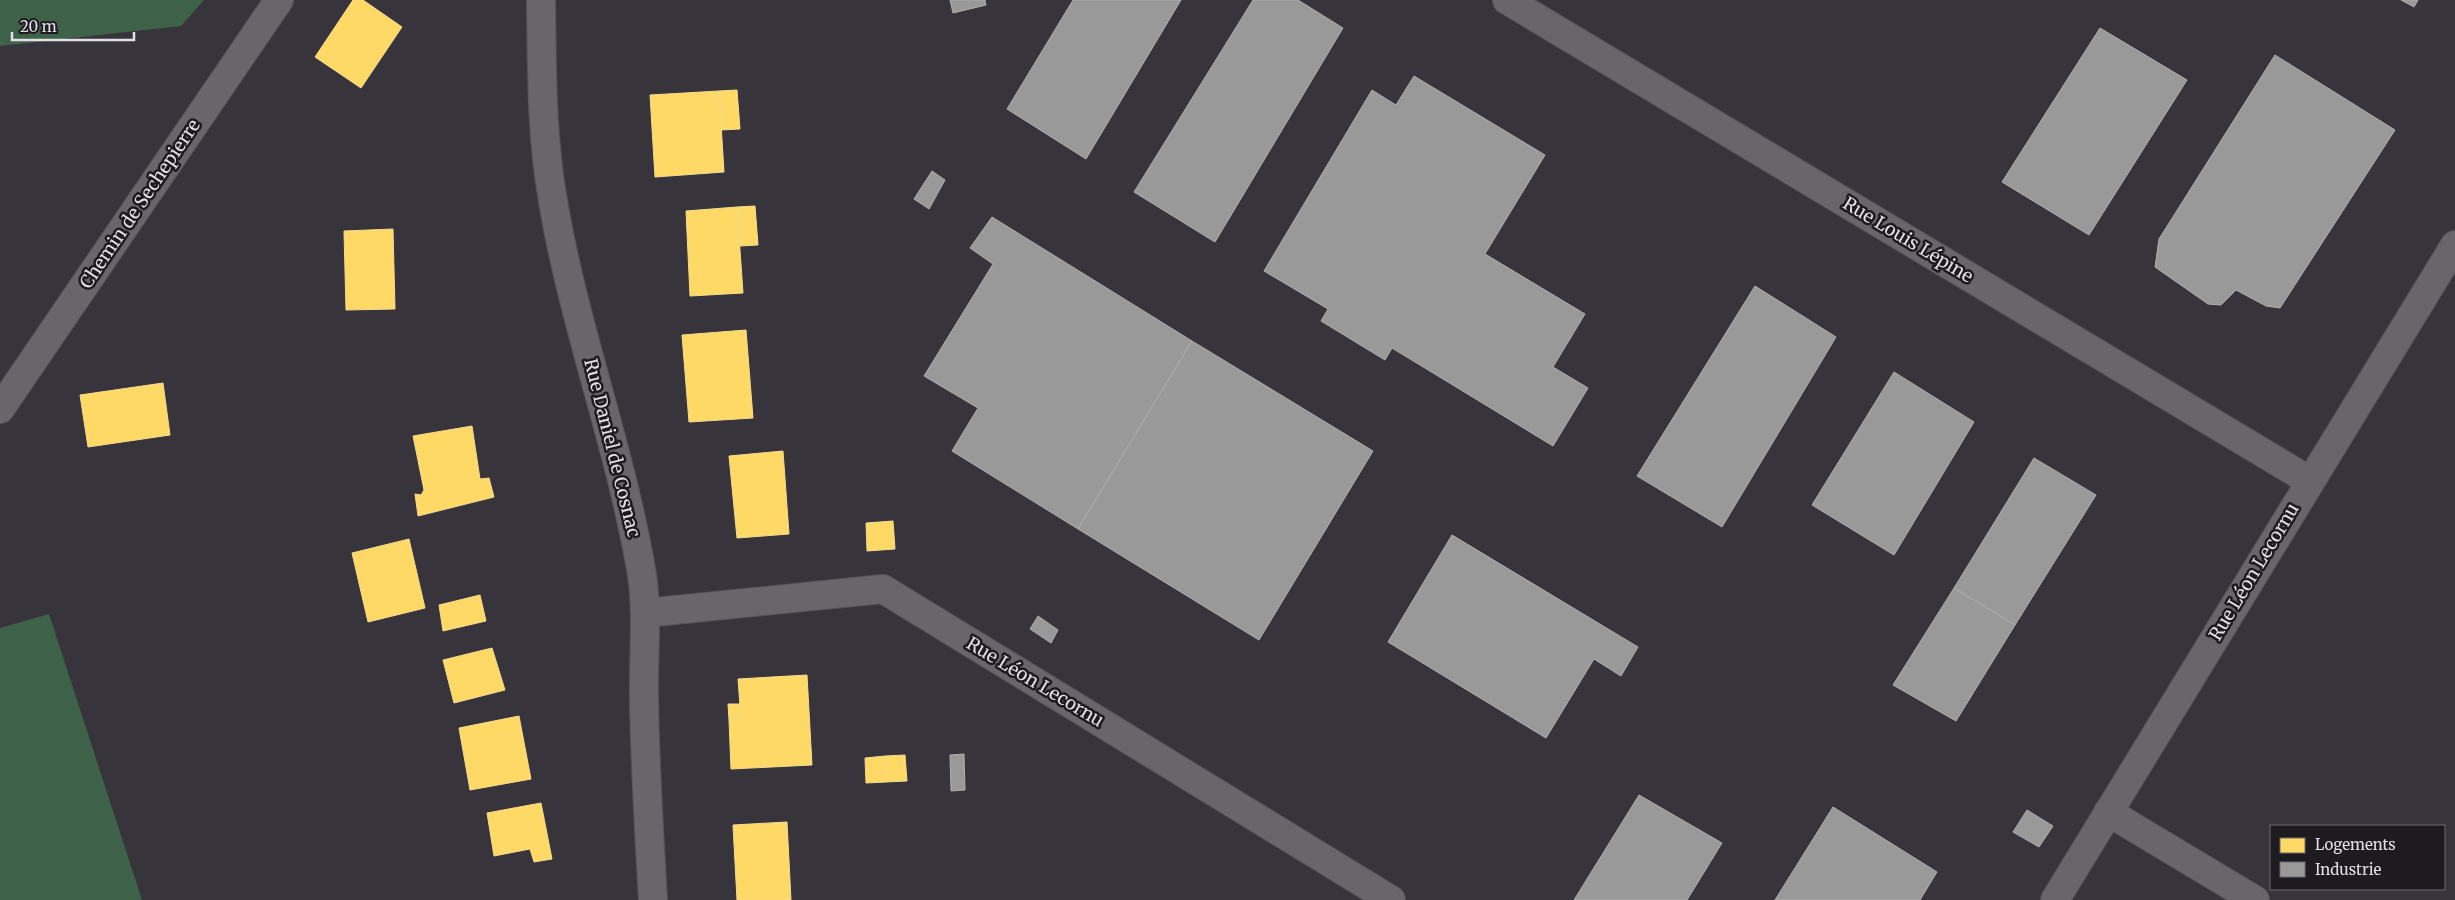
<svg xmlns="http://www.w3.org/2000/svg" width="2455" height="900" viewBox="0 0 2455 900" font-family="Merriweather,serif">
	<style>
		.green { fill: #3e6249 }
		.homes { fill: #ffd966; stroke: #f6db8d }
		.industry { fill: #999; stroke: #afaeb0 }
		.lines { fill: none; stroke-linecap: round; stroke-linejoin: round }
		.street-casing { stroke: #55545a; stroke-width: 30 }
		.secondary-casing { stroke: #55545a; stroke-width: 30 }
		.street { stroke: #68666b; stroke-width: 28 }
		.secondary { stroke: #68666b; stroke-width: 28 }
		.labels { text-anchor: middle; stroke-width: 5; stroke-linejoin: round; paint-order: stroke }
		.street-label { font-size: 18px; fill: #e2e0e7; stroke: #1d1b20 }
	</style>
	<rect width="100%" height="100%" fill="#37353b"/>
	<g class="green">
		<path d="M0 0H204L181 26 0 46Z"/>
		<path d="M49 614 142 900H0V628Z"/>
	</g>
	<g class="homes">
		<path d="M353 0H363L402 27 361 88 315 57Z"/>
		<path d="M737 90 740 129 721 130 719 91Z"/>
		<path d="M719 91 724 172 655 177 650 95Z"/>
		<path d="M755 206 758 245 740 246 737 207Z"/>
		<path d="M737 207 743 293 690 296 686 211Z"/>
		<path d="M393 229 395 309 346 310 344 231Z"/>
		<path d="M746 330 753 418 689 422 682 335Z"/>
		<path d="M163 383 170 435 88 447 80 395Z"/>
		<path d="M472 426 480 479 489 478 494 497 418 516 415 494 421 495 424 490 413 436Z"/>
		<path d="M783 451 789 534 737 538 729 456Z"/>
		<path d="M893 521 895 549 867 551 866 523Z"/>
		<path d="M409 539 425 608 368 622 352 553Z"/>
		<path d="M480 595 486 621 443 631 439 605Z"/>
		<path d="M492 648 505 690 454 703 443 660Z"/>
		<path d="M807 675 812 765 731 769 729 720 741 719 738 679Z"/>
		<path d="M728 704H740L741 719 729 720Z"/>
		<path d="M519 716 531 779 470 790 459 728Z"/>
		<path d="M905 755 907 781 886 782 885 756Z"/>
		<path d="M885 756 886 782 866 783 865 758Z"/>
		<path d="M541 803 552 859 534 862 530 849 494 856 487 813Z"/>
		<path d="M787 822 791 900H737L733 825Z"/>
	</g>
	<g class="industry">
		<path d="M950 0H985L986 5 953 13Z"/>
		<path d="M1073 0H1181L1086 159 1007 109Z"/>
		<path d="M1253 0H1298L1343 28 1215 242 1134 192Z"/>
		<path d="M2401 0H2418L2414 7Z"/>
		<path d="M2100 28 2187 80 2089 235 2002 182Z"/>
		<path d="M2275 55 2395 130 2280 308 2266 306 2236 290 2221 305 2208 304 2155 267 2159 239Z"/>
		<path d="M1414 76 1545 155 1485 254 1585 314 1553 367 1588 388 1553 446 1392 348 1385 360 1321 321 1328 309 1264 271 1372 90 1396 105Z"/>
		<path d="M932 171 945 180 929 209 914 199Z"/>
		<path d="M992 217 1192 341 1078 529 952 451 978 408 924 376 993 264 970 248Z"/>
		<path d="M1755 286 1836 337 1722 527 1637 476Z"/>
		<path d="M1192 341 1373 451 1259 640 1078 529Z"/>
		<path d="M1894 372 1974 422 1894 555 1812 505Z"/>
		<path d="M2034 458 2096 495 2015 625 1954 588Z"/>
		<path d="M1452 535 1638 647 1621 676 1594 659 1546 738 1388 642Z"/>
		<path d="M1954 588 2015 625 1956 721 1893 685Z"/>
		<path d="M1038 616 1058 630 1051 643 1030 629Z"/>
		<path d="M964 754 965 790 951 791 950 755Z"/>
		<path d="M1639 795 1722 843 1687 900H1574Z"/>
		<path d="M1833 807 1937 872 1920 900H1775Z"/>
		<path d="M2027 810 2053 826 2039 847 2013 832Z"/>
	</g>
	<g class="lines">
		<g class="street-casing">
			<g id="street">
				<path d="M1507 0 2310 481"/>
				<path d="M0 409 279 0"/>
				<path d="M645 613 883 589 1391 900"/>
				<path d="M2108 812 2255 900"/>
				<path d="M2055 900 2455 245"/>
			</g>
		</g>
		<g class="secondary-casing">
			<path id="secondary" d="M541 0C542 68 541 134 553 201 574 327 621 449 642 575 648 616 643 658 644 699 645 766 649 833 653 900"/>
		</g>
		<use href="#street" class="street"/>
		<use href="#secondary" class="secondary"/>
	</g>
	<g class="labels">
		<g class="street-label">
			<text transform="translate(140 204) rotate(-56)" y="6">Chemin de Sechepierre</text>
			<text transform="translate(1908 240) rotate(31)" y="6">Rue Louis Lépine</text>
			<text transform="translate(612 448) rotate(76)" y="6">Rue Daniel de Cosnac</text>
			<text transform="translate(2254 572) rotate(-59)" y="6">Rue Léon Lecornu</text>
			<text transform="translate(1035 682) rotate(31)" y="6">Rue Léon Lecornu</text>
		</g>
	</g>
	<rect x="2270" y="825" width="175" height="65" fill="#1d1b20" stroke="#6c6a70"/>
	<rect x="2280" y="838" width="25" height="15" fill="#ffd966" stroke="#6c6a70"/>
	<text x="2315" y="850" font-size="15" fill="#e2e0e7">Logements</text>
	<rect x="2280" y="862" width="25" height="15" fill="#999999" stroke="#6c6a70"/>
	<text x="2315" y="875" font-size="15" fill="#e2e0e7">Industrie</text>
	<path d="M12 32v8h122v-8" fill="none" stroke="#e2e0e7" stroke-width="2.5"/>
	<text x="20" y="32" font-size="15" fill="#e2e0e7" stroke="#1d1b20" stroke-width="4" paint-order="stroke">20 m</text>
</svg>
